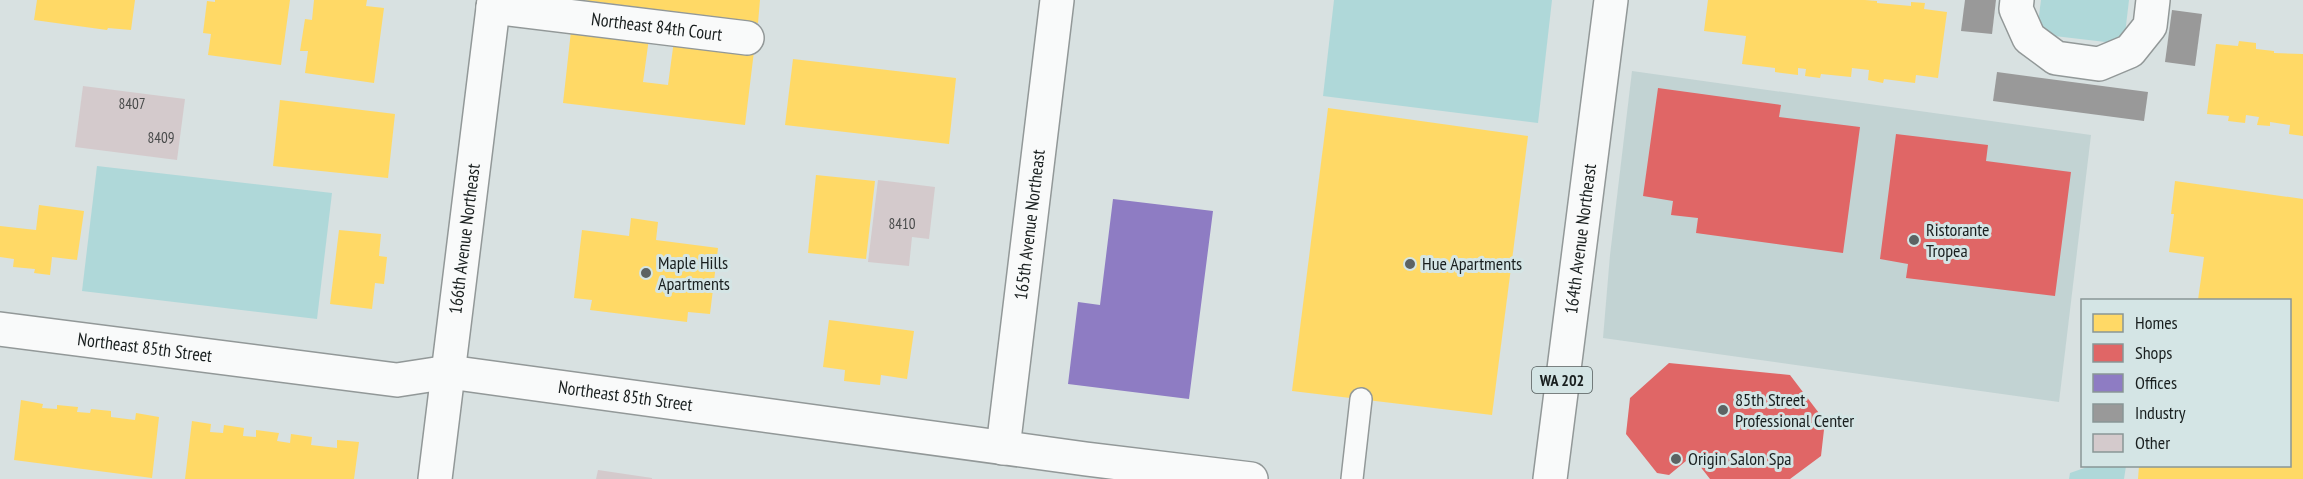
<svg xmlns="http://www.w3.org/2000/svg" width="2303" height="479" viewBox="0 0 2303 479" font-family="'PT Sans Narrow',sans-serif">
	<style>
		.built { fill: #c2d3d3 }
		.green { fill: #afd8d9 }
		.homes { fill: #ffd966 }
		.shops { fill: #e06666 }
		.offices { fill: #8e7cc3 }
		.industry { fill: #999 }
		.building { fill: #d4cacc }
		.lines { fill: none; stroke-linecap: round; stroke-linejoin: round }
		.service-casing { stroke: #929898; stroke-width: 24 }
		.minor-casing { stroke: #929898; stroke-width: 36 }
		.tertiary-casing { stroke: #929898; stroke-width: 36 }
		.primary-casing { stroke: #929898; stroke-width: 36 }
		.service { stroke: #f9fafa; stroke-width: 21 }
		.minor { stroke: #f9fafa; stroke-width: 33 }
		.tertiary { stroke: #f9fafa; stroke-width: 33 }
		.primary { stroke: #f9fafa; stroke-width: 33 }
		.poi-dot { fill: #5c6363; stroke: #d4e5e5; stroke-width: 2 }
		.labels { text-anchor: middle; stroke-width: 6; stroke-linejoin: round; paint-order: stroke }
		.number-label { font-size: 15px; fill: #484a4a }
		.shield { fill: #d4e5e5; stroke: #515a5a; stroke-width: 1.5 }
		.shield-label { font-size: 16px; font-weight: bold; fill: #191f1f }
		.street-label { font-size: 18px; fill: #191f1f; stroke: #d4e5e5 }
		.poi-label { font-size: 18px; fill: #191f1f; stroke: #d4e5e5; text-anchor: start }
	</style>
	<rect width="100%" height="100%" fill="#d8e1e1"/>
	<path class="built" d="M1632 71 2091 135 2059 402 1603 338 1610 255Z"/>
	<g class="green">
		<path d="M1334 0H1552L1538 123 1323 96Z"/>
		<path d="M2041 0H2129L2125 34 2114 43 2046 35 2038 23Z"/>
		<path d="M97 166 332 193 317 319 82 291Z"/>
		<path d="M2090 466H2126L2124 479H2069L2070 473Z"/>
	</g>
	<g class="homes">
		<path d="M37 0H135L131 30 108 28 107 30 34 20Z"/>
		<path d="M215 0H290L281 65 208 55 211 34 203 33 207 1 215 2Z"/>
		<path d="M314 0H367L366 6 384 8 374 83 305 73 308 51H300L305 19 312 20Z"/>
		<path d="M583 0H760L758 23Z"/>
		<path d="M1708 0H1865L1877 1V3L1911 6V2L1925 3 1924 9 1947 12 1938 78 1916 75 1915 83 1884 79 1883 83 1868 80 1869 70 1852 68 1851 77 1821 74 1820 78 1805 76 1806 69 1798 68V75L1775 72V68L1742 64 1746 36 1704 31Z"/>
		<path d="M572 22 650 31 643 82 668 85 675 33 755 43 745 125 563 103Z"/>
		<path d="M2239 41 2256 43V49L2274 51V53L2303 54V136L2289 134 2290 125 2270 122V126L2257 125 2259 117 2246 115 2245 123 2228 121 2229 116 2207 114 2216 44 2238 46Z"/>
		<path d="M793 59 956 78 949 144 785 125Z"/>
		<path d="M280 100 395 114 388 178 273 166Z"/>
		<path d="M1328 108 1528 136 1492 415 1292 391Z"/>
		<path d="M816 175 875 181 866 259 808 253Z"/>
		<path d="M2175 181 2303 199V479H2138L2139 466H2290V300H2198L2204 257 2169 252 2174 214H2171Z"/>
		<path d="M39 205 84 211 77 260 52 257 50 275 34 273 35 269 13 267 14 259 0 257V226L36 230Z"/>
		<path d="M631 218 658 222 656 240 718 248 710 314 688 312 687 322 590 310 592 300 574 298 582 230 629 236Z"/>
		<path d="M339 230 381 234 379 256 387 257 384 284 375 283 372 309 330 304Z"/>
		<path d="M829 320 914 331 907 379 881 375 880 385 844 381 845 370 823 367Z"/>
		<path d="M21 400 43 404 42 408 57 409V405L78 407 77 412 90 413 91 409 111 411V417L135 420 136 413 159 417 152 478 14 460Z"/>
		<path d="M192 421 211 424 210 432 223 433 224 425 244 428 243 436 256 437V430L279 433 277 441 290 443 291 434 312 437 311 445 337 448V440L359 442 354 479H185Z"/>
	</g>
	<g class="shops">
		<path d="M1658 88 1781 105 1779 117 1860 127 1843 253 1696 233 1698 218 1671 215 1673 201 1643 196Z"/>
		<path d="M1896 134 1988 145 1986 161 2071 172 2055 296 1906 278 1908 264 1880 259Z"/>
		<path d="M1669 363 1790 375 1825 421 1821 456 1790 479H1710L1692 456 1669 475 1657 473 1626 434 1630 398Z"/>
	</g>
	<path class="offices" d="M1113 199 1213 211 1189 399 1068 384 1078 302 1100 305Z"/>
	<g class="industry">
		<path d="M1965 0H1996L1992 34 1961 31Z"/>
		<path d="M2172 10 2202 14 2195 66 2165 62Z"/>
		<path d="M1997 72 2148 92 2144 121 1993 101Z"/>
	</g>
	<g class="building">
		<path d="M83 86 185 99 177 160 75 147Z"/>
		<path d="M878 180 935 187 929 239 912 237 909 266 868 262Z"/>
		<path d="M598 470 652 478V479H596Z"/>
	</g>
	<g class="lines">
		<g class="service-casing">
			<path id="service" d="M1352 479 1361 399"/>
		</g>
		<g class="minor-casing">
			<g id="minor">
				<path d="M2017 0 2016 9 2029 38 2056 58 2099 64 2130 51 2150 26 2153 0"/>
				<path id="s1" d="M493 7 747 38"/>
				<path id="s2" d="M0 329 397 380 449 372"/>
				<path id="s3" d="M1003 448 1057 0"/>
			</g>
		</g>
		<g class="tertiary-casing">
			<g id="tertiary">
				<path id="s4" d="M449 372 1086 459 1251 479"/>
				<path id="s5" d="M435 479 494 0"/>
			</g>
		</g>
		<g class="primary-casing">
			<g id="primary">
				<path id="s6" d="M1550 479 1611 0"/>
			</g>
		</g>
		<use href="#service" class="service"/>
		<use href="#minor" class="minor"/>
		<use href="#tertiary" class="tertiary"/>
		<use href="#primary" class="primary"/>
	</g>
	<g class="poi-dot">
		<circle cx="1914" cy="240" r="6"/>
		<circle cx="1410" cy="264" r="6"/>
		<circle cx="646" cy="273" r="6"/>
		<circle cx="1723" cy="410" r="6"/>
		<circle cx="1676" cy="459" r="6"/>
	</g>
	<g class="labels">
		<g class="number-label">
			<text x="132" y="109">8407</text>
			<text x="161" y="143">8409</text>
			<text x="902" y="229">8410</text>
		</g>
		<rect class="shield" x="1532" y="367" width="60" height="26" rx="4.5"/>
		<g class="shield-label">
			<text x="1562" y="386">WA 202</text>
		</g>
		<g class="street-label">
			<text dy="6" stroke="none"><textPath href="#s1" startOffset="165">Northeast 84th Court</textPath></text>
			<text dy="6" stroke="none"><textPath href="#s3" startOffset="225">165th Avenue Northeast</textPath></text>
			<text dy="6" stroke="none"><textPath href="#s5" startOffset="242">166th Avenue Northeast</textPath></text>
			<text dy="6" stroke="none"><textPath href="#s6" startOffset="242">164th Avenue Northeast</textPath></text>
			<text dy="6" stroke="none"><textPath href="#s2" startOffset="146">Northeast 85th Street</textPath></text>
			<text dy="6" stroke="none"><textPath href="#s4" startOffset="178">Northeast 85th Street</textPath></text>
		</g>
		<g class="poi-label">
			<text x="1926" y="236">Ristorante<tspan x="1926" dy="21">Tropea</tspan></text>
			<text x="658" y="269">Maple Hills<tspan x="658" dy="21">Apartments</tspan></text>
			<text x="1422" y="270">Hue Apartments</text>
			<text x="1735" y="406">85th Street<tspan x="1735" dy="21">Professional Center</tspan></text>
			<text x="1688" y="465">Origin Salon Spa</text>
		</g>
	</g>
	<rect x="2081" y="299" width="210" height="168" fill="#d4e5e5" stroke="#899696" stroke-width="1.5"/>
	<rect x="2093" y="314" width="30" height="18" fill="#ffd966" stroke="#899696" stroke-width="1.5"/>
	<text x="2135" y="329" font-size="18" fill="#191f1f">Homes</text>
	<rect x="2093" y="344" width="30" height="18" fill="#e06666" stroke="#899696" stroke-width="1.5"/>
	<text x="2135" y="359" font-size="18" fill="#191f1f">Shops</text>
	<rect x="2093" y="374" width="30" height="18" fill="#8e7cc3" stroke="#899696" stroke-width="1.5"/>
	<text x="2135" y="389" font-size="18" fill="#191f1f">Offices</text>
	<rect x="2093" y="404" width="30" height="18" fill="#999999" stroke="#899696" stroke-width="1.5"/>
	<text x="2135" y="419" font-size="18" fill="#191f1f">Industry</text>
	<rect x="2093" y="434" width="30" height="18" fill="#d4cacc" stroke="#899696" stroke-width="1.5"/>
	<text x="2135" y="449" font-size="18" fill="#191f1f">Other</text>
</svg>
